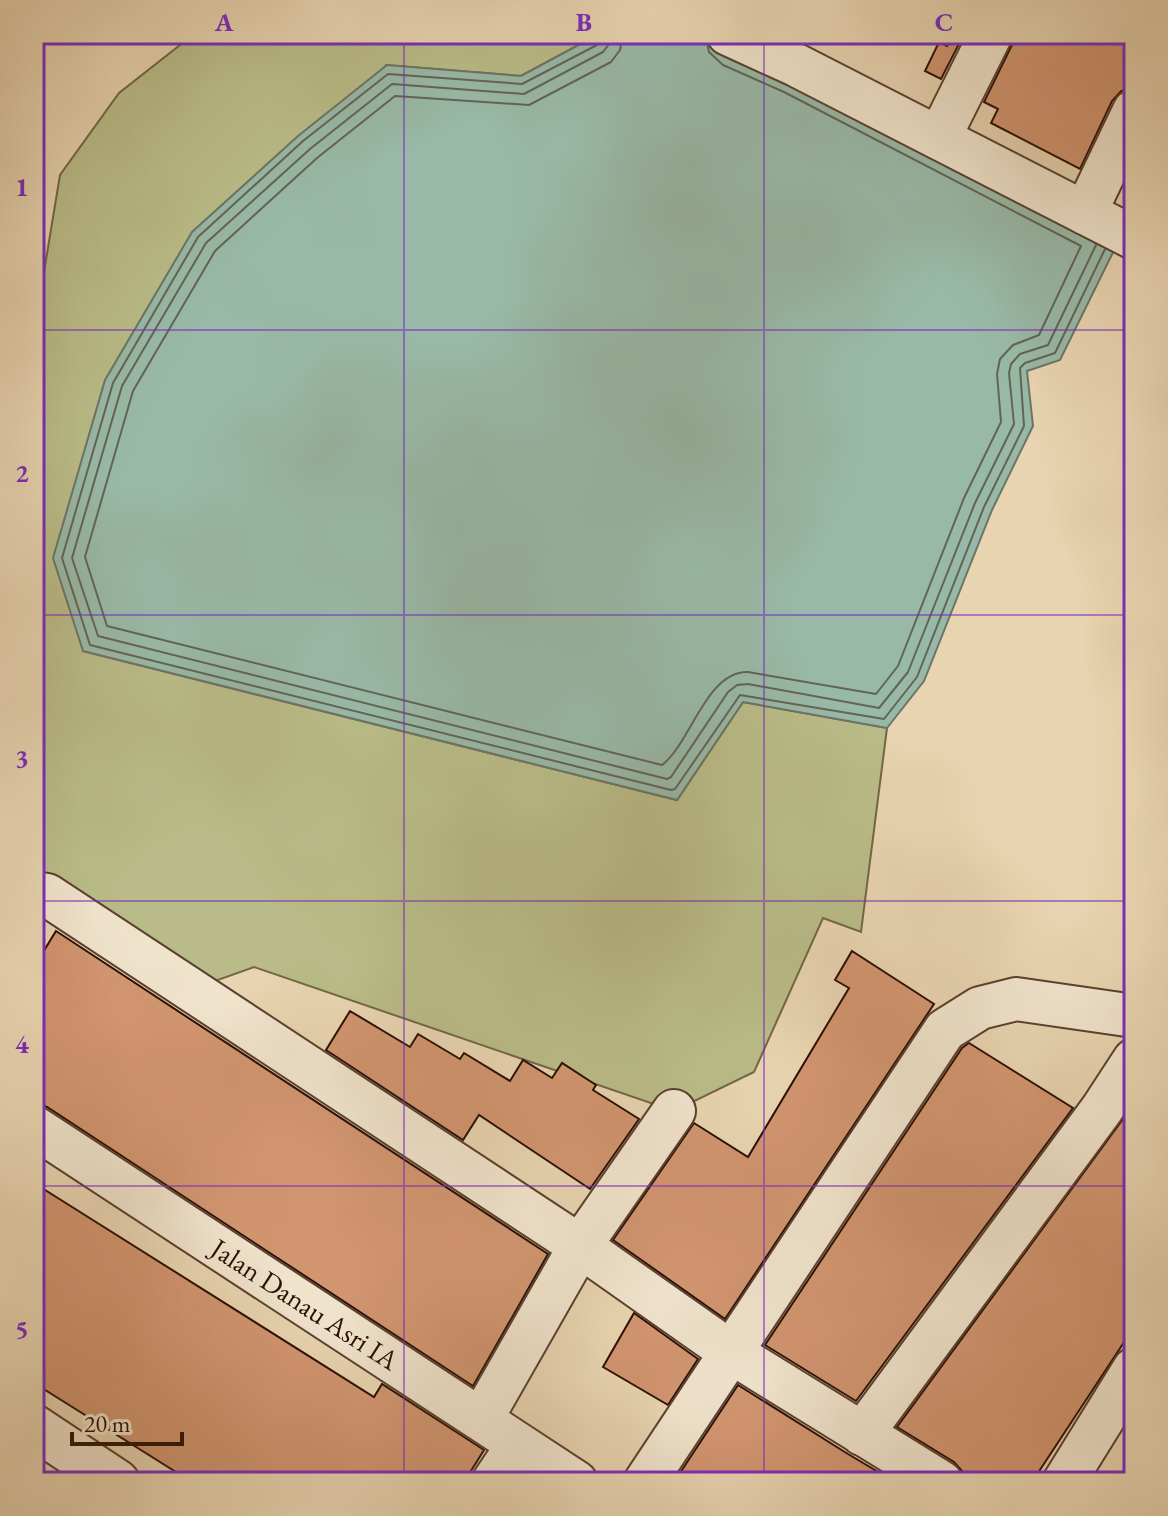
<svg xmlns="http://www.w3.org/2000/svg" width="1168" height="1516" viewBox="0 0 1168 1516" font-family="'EB Garamond',serif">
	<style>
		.green { fill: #b9bc88; stroke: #726646; stroke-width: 2 }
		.water { fill: #98b9a7; stroke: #6c7566; stroke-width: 2 }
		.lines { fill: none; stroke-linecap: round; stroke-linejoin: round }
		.shore { stroke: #626456; stroke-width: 2 }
		.building { fill: #d19570; stroke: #2b0f04; stroke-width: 2 }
		.minor-casing { stroke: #5a402f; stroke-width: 46 }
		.tertiary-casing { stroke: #5a402f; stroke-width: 48 }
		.minor { stroke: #f0e3cc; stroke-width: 42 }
		.tertiary { stroke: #f0e3cc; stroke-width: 44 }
		.grid { fill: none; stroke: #7b2cbf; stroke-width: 2; stroke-opacity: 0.55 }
		.labels { text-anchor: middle; stroke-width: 6; stroke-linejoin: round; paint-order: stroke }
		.street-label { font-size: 28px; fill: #2b0f04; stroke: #f0e3cc }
		.neatline { fill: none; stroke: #7b2cbf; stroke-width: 3 }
		.grid-label { font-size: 26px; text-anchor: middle; font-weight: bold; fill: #7b2cbf }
	</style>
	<rect width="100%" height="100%" fill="#e8d4b0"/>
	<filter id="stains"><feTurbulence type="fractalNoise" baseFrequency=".0025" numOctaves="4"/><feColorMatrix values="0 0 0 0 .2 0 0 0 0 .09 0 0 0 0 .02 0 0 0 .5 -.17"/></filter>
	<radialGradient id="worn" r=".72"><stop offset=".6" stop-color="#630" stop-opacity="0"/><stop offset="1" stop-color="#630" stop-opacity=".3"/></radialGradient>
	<path class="green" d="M194 34H599L521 76 386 65 83 651 677 800 743 702 887 728 861 932 823 918 754 1072 674 1111 254 967 190 990 34 887V292L43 278 60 175 119 93Z"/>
	<path class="water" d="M599 34H728L1123 232 1060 360 1027 371 1033 426 992 510 924 681 887 728 743 702 677 800 83 651 53 558 105 380 192 232 298 136 387 65 521 76Z"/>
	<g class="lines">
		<g class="shore">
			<path d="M601 34 597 45 522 84 388 74 303 141 198 237 113 383 62 558 90 645 671 790 675 789 740 695 884 719 917 677 984 507 1024 426 1020 368 1025 363 1055 353 1105 249"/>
			<path d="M611 34 609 44 603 52 524 94 392 84 310 149 206 243 122 386 72 558 98 636 667 779 671 777 728 692 737 685 748 684 879 708 908 672 975 503 1014 424 1009 373 1011 364 1020 354 1048 345 1096 245"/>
			<path d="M623 34 620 50 611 62 529 105 395 96 317 158 215 251 133 391 85 557 107 626 662 765C691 743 706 671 748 672L876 694 898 666 964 498 1001 422 997 374 1000 359 1013 345 1039 335 1081 246 784 92 723 65 709 52 705 34"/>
		</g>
	</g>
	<g class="building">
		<path d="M954 34H964L941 79 925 71 939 42 947 46Z"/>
		<path d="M1015 34H1134V87L1121 91 1112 101 1080 169 991 123 998 109 984 102 1012 45Z"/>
		<path d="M56 931 548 1254 473 1386 47 1107 34 1103V967Z"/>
		<path d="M852 951 934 1004 725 1319 613 1240 694 1123 748 1157 849 988 835 980Z"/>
		<path d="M350 1011 410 1047 418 1034 460 1059 464 1053 510 1081 523 1060 552 1078 562 1063 596 1085 593 1090 639 1119 590 1189 479 1115 463 1140 326 1050Z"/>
		<path d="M969 1043 1073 1108 856 1401 765 1345 962 1048Z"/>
		<path d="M1134 1104V1327L1032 1482H965L962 1471 954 1462 897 1427Z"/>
		<path d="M34 1183 374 1397 382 1384 484 1450 464 1482H192L34 1383Z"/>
		<path d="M634 1313 698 1359 668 1405 603 1367Z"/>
		<path d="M738 1385 848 1454 895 1482H674Z"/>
	</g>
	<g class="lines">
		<g class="minor-casing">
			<g id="minor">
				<path d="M728 34 796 65 1134 238"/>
				<path d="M939 138 991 34"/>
				<path d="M1085 213 1134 111"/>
				<path d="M34 893 47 895 580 1246 732 1353 941 1482"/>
				<path d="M34 1127 576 1482"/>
				<path d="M482 1418 580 1246 674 1111"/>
				<path d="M862 1434 1102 1109 1134 1060"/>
				<path d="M493 1482 518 1445"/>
				<path d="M645 1482 945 1030 980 1008 1016 999 1134 1016"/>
				<path d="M1064 1482 1134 1369"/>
			</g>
		</g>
		<g class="tertiary-casing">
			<path id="tertiary" d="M34 1427 117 1482"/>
		</g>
		<use href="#minor" class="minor"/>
		<use href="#tertiary" class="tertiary"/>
	</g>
	<path class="grid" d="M404 34V1482M764 34V1482M34 330H1134M34 615H1134M34 901H1134M34 1186H1134"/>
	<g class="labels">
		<g class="street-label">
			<text transform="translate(305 1304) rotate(33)" y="10">Jalan Danau Asri IA</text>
		</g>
	</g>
	<rect width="1168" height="1516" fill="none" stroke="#e8d4b0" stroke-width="88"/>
	<path d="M72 1432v12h110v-12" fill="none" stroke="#2b0f04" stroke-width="4"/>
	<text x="84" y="1432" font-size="24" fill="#2b0f04" stroke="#f0e3cc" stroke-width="6" paint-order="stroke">20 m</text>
	<rect x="44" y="44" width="1080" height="1428" class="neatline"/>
	<g class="grid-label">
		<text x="224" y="31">A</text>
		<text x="584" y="31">B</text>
		<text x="944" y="31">C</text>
		<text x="22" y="196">1</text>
		<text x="22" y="482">2</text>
		<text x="22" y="767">3</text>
		<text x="22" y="1053">4</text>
		<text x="22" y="1338">5</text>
	</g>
	<rect width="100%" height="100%" filter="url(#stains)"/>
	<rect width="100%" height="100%" fill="url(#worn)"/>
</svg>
